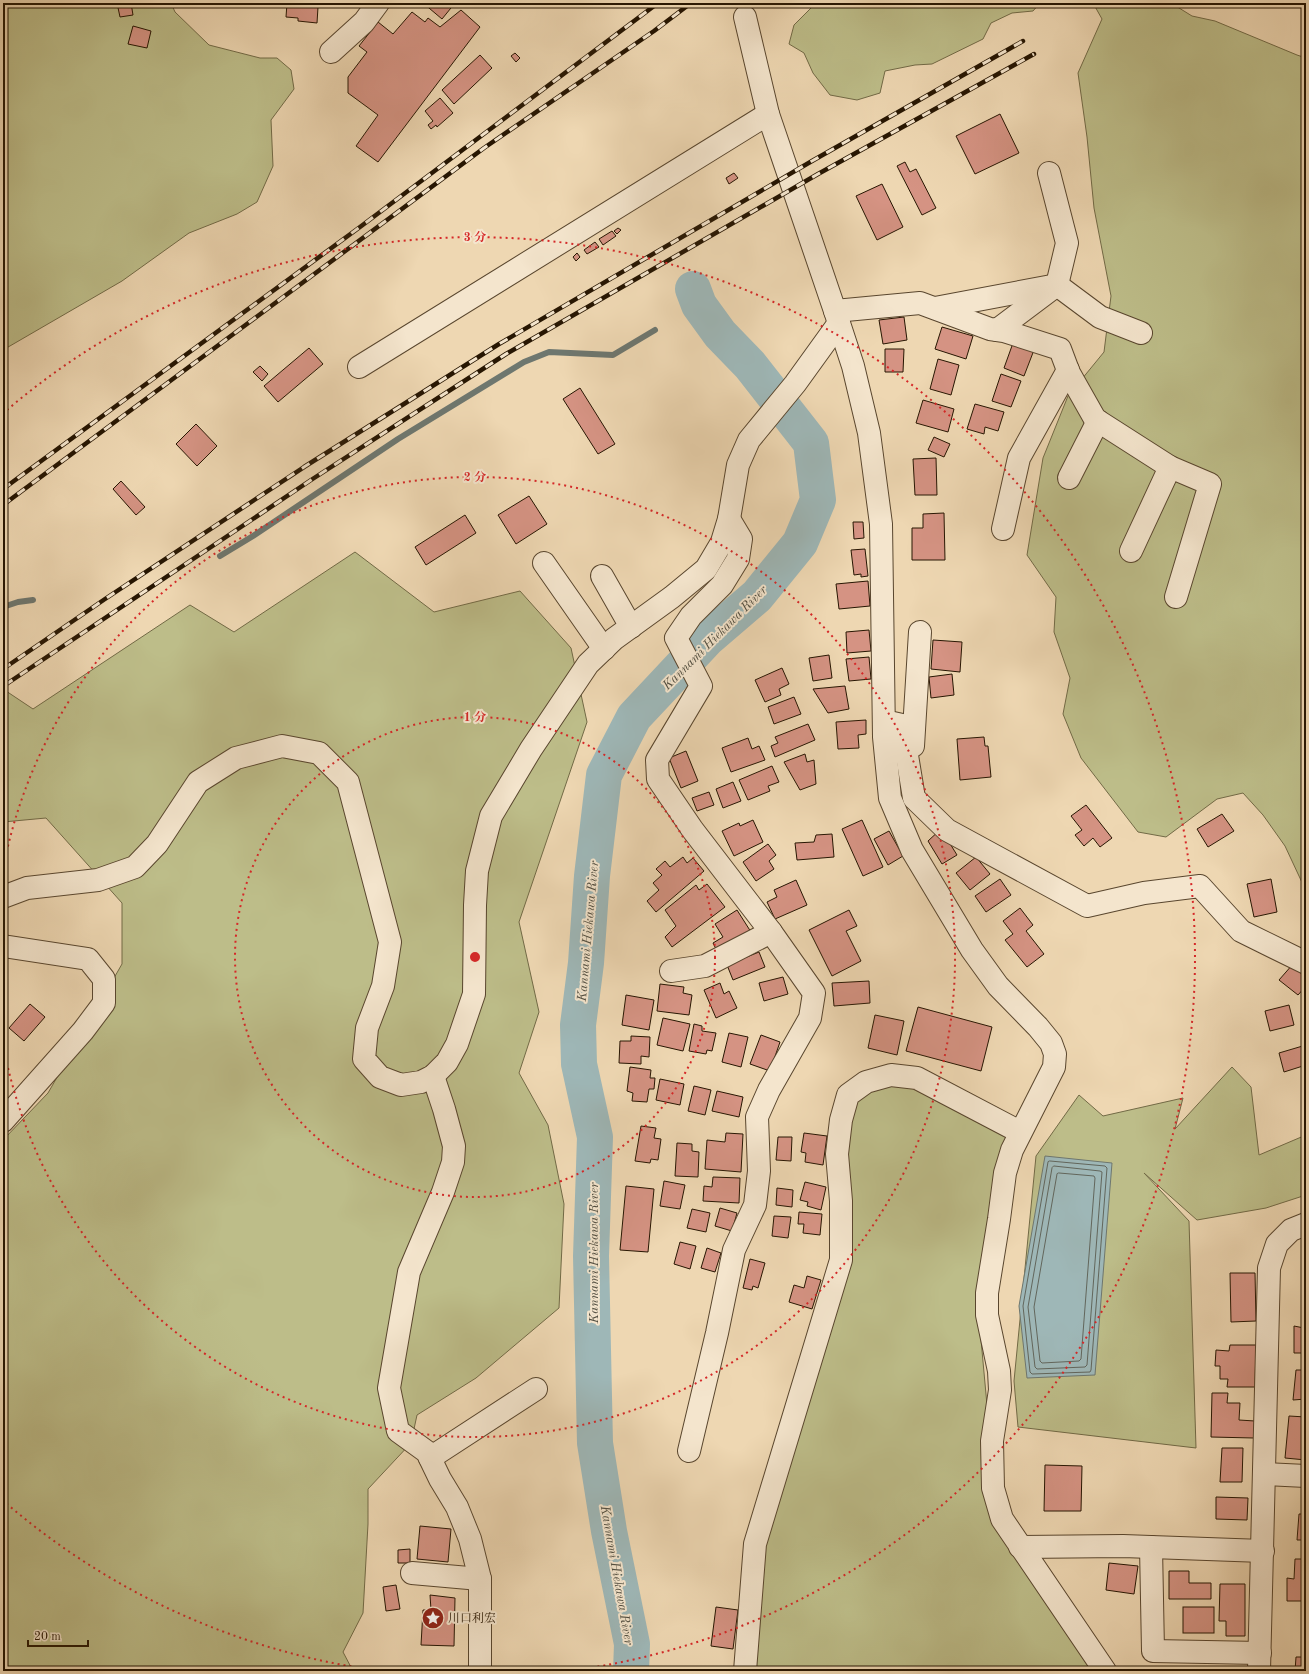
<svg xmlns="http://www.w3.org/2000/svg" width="1309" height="1674" viewBox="0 0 1309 1674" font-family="'Old Standard TT','Noto Serif JP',serif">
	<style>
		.green { fill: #bdbd89; stroke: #726a46 }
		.water { fill: #9eb7b7; stroke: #6e776f }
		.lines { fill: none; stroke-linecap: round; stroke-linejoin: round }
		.shore { stroke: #62665c; stroke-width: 1 }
		.stream { stroke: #6e776f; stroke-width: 6 }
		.river { stroke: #9eb7b7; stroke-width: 36 }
		.building { fill: #d59383; stroke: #271602 }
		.minor-casing { stroke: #59462e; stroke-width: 24 }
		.minor { stroke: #f4e5cd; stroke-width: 22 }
		.rail-casing { stroke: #271602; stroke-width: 4.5 }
		.rail { stroke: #f4e5cd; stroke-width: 3; stroke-dasharray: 9; stroke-linecap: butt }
		.ring { fill: none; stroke: #d62828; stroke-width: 2; stroke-dasharray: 2 4 }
		.labels { text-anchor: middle; stroke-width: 4; stroke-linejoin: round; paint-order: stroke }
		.poi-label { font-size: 12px; fill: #271602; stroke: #f4e5cd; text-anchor: start }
		.water-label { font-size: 13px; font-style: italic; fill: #514e41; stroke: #f4e5cd }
		.centre { fill: #d62828; stroke: #f4e5cd; stroke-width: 2 }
		.ring-label { font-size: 12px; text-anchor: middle; font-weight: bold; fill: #d62828; stroke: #f4e5cd; stroke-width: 4; stroke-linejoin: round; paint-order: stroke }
	</style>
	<rect width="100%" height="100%" fill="#eed7b2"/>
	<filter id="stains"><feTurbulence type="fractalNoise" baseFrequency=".005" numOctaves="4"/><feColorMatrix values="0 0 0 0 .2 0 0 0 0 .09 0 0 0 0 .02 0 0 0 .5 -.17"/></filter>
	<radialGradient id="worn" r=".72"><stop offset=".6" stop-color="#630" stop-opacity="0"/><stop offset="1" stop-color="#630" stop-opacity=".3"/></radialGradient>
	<g class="green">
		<path d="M3 3H171L175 12 209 45 260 58H277L291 70 294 89 271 120 273 166 257 202 237 214 189 233 122 281 3 350Z"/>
		<path d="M816 3H1040L1033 11 1012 13 991 23 983 39 932 64 915 65 885 71 880 93 857 100 830 95 813 73 804 53 789 44 794 25Z"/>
		<path d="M1093 3H1171L1192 16 1215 21 1297 55 1306 58V891L1285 846 1263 815 1243 793 1217 799 1166 837 1138 832 1081 758 1063 714 1070 678 1054 632 1056 597 1027 555 1043 458 1068 396 1104 352 1111 296 1094 208 1087 137 1078 73 1102 19Z"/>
		<path d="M355 552 434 612 520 591 571 648 587 722 519 922 539 1012 519 1073 548 1125 564 1204 559 1308 476 1378 417 1415 411 1443 368 1489V1524L363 1613 343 1652 353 1671H3V1140L48 1093 122 964V903L46 818 3 822V689L33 709 190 605 234 632Z"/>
		<path d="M1232 1067 1251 1087 1259 1155 1306 1135V1195L1266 1208 1197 1220 1144 1173 1189 1221 1196 1448 1018 1427 1014 1381 1036 1156 1079 1095 1103 1116 1183 1098 1175 1129Z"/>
		<path d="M917 1078 1015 1142 979 1318 989 1427 1001 1514 1105 1671H753L762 1556 844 1244 847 1142 859 1091Z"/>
	</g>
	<path class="water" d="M1045 1156 1112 1163 1095 1375 1027 1378 1019 1306Z"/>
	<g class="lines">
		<g class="shore">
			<path d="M1050 1161 1105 1166 1107 1168 1091 1370 1090 1372 1032 1374 1030 1372 1023 1306 1048 1162Z"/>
			<path d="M1054 1166 1100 1171 1102 1172 1087 1365 1085 1367 1037 1369 1035 1367 1028 1307 1052 1168Z"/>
			<path d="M1059 1173 1094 1176 1095 1178 1081 1359 1079 1361 1042 1363 1040 1361 1034 1307 1057 1174Z"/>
		</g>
		<g class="stream">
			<path d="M691 310 699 305"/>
			<path d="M220 556 253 536 398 439 524 362 549 352 613 355 655 330"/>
			<path d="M3 607 18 602 33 600"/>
		</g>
		<path class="river" d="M631 1671 632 1644 609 1531 595 1443 591 1256 595 1137 579 1064 578 1025 586 963 592 876 604 775 634 717 708 638 757 596 800 543 818 500 811 443 750 365 720 334 699 305 693 289"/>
	</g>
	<g class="building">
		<path d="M117 3H131L133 15 120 17Z"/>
		<path d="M287 3H316V6L318 7 317 23 298 21V18L286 17Z"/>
		<path d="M423 3H455L442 19Z"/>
		<path d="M461 10 480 27 378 162 356 146 378 115 348 93V77L367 52 359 46 378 22 393 34 412 12 425 22 428 18 440 27Z"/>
		<path d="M133 26 151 31 147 48 128 44Z"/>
		<path d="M515 53 520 58 516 62 511 56Z"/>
		<path d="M480 55 492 68 454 104 442 90Z"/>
		<path d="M440 98 453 113 437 127 436 125 431 129 428 125 433 121 425 111Z"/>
		<path d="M1000 114 1019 153 975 174 956 136Z"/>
		<path d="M905 162 910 172 916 169 936 208 922 215 897 166Z"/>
		<path d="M734 173 738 178 729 184 726 178Z"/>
		<path d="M882 184 903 227 877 240 856 196Z"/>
		<path d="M618 228 621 230 617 234 614 231Z"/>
		<path d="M612 231 616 236 603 245 599 239Z"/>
		<path d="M595 242 599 247 587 254 584 250Z"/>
		<path d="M577 253 580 257 576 261 573 257Z"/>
		<path d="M904 317 907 340 883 344 879 320Z"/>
		<path d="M942 327 973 336 966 359 935 349Z"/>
		<path d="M1013 343 1034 350 1024 376 1004 368Z"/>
		<path d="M309 348 323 364 278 402 264 386Z"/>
		<path d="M885 349H904L903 372H885Z"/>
		<path d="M938 359 959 365 951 395 930 389Z"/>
		<path d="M260 366 268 374 262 381 253 372Z"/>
		<path d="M1001 374 1021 381 1011 407 992 401Z"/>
		<path d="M580 388 615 444 598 454 563 399Z"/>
		<path d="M923 400 954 409 948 432 916 423Z"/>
		<path d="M975 404 1004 412 998 431 985 427 984 434 967 429Z"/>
		<path d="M196 424 217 446 197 466 176 444Z"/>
		<path d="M934 437 950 444 944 457 928 450Z"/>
		<path d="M936 458 937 495H915L913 459Z"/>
		<path d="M121 481 145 507 136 515 113 489Z"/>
		<path d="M529 496 547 524 516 544 498 515Z"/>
		<path d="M944 513 945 560H912V528H923V514Z"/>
		<path d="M465 515 476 533 426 565 415 547Z"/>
		<path d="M853 522H863L864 538 854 539Z"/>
		<path d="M865 549 868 576 861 577V574L854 575 851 550Z"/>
		<path d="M868 581 870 606 839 609 836 584Z"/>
		<path d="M869 630 871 651 847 653 846 632Z"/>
		<path d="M933 640 962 642 960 672 931 669Z"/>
		<path d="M829 655 832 678 813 681 809 658Z"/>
		<path d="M869 657 871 679 849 681 846 659Z"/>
		<path d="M782 668 789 684 779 689 781 695 765 702 755 680Z"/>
		<path d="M952 674 954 695 931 698 929 677Z"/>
		<path d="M845 686 849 709 828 713 813 689Z"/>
		<path d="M794 697 801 714 774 724 768 707Z"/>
		<path d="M866 720V734L858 735 859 748 838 749 836 722Z"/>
		<path d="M808 724 815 740 775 757 771 746 778 743 775 737Z"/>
		<path d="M984 737 985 746H988L991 777 960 780 957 739Z"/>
		<path d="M748 738 752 749 759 746 765 760 731 772 722 748Z"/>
		<path d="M686 751 698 781 681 788 669 758Z"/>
		<path d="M805 754 807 762 814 760 816 784 800 790 784 762Z"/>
		<path d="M772 766 779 782 768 786 770 791 748 800 739 780Z"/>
		<path d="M733 782 741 801 723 808 716 789Z"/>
		<path d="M709 792 714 805 697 811 692 798Z"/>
		<path d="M1086 805 1112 838 1100 847 1093 838 1084 846 1075 835 1082 830 1071 816Z"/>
		<path d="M1222 814 1234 831 1208 847 1197 829Z"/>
		<path d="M753 820 763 842 734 856 722 831 739 823 740 826Z"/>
		<path d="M862 820 883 867 863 876 842 829Z"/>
		<path d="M941 829 957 855 942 864 928 841Z"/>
		<path d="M889 831 903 856 888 865 874 839Z"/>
		<path d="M832 834 834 857 797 860 795 843 814 842 816 835Z"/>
		<path d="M768 844 776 855 769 861 774 869 756 881 743 862Z"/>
		<path d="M683 857 687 863 693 858 704 871 656 912 647 901 659 890 653 883 662 875 656 869 665 861 670 867Z"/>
		<path d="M976 857 990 874 970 890 956 873Z"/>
		<path d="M1000 879 1011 895 986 912 975 896Z"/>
		<path d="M1271 879 1277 912 1254 917 1247 884Z"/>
		<path d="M796 880 807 905 775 919 767 902 777 897 774 890Z"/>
		<path d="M707 884 725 907 672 947 665 937 676 926 665 910 696 885 699 890Z"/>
		<path d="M1020 908 1033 925 1026 931 1044 954 1027 967 1005 940 1013 934 1003 921Z"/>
		<path d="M737 910 751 932 726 947 724 944 716 949 713 943 723 937 715 924Z"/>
		<path d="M849 910 857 926 846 931 861 961 832 976 809 930Z"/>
		<path d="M759 952 765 967 733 980 727 965Z"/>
		<path d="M1293 964 1306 975V986L1298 995 1279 980Z"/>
		<path d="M783 977 788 994 764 1001 759 983Z"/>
		<path d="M869 981 870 1003 834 1006 832 983Z"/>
		<path d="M720 983 724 994 729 991 737 1008 716 1018 704 990Z"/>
		<path d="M660 984 684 987 683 993 692 995 689 1015 657 1011Z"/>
		<path d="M626 995 654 1000 649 1030 622 1025Z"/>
		<path d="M30 1004 45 1017 24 1041 9 1028Z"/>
		<path d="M1289 1005 1294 1025 1270 1031 1265 1011Z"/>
		<path d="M918 1007 992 1027 981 1071 906 1051Z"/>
		<path d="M875 1015 904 1021 897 1055 868 1048Z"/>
		<path d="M663 1018 690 1024 683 1051 657 1045Z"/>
		<path d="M694 1024 702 1026V1031L716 1033 712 1051 707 1050 706 1054 689 1051Z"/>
		<path d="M729 1033 748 1037 741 1067 722 1062Z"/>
		<path d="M761 1035 780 1042 770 1071 750 1064Z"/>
		<path d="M631 1036 650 1037 649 1057 641 1056V1064L619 1063 620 1041H631Z"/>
		<path d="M1306 1045V1065L1284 1072 1279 1053Z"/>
		<path d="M630 1067 651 1070 650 1078H655L654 1089H649L647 1102 632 1101 633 1093 627 1091Z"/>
		<path d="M660 1079 684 1084 680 1105 656 1100Z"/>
		<path d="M694 1086 711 1090 705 1115 688 1111Z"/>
		<path d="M717 1091 743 1097 739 1117 712 1111Z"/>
		<path d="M641 1126 656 1128 654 1138 661 1139 658 1160 651 1159 650 1163 635 1161Z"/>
		<path d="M726 1133 743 1134 741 1172 705 1169 707 1140 725 1142Z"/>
		<path d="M804 1133 827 1136 823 1165 805 1162 806 1153 801 1152Z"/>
		<path d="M778 1137H792L791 1161 776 1160Z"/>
		<path d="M677 1143 692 1144V1151L699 1152 698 1177 675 1176Z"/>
		<path d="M713 1177 740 1178 739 1203 703 1201 704 1186 712 1187Z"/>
		<path d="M664 1181 685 1185 680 1209 660 1206Z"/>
		<path d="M805 1182 826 1187 821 1210 807 1206 808 1202 800 1200Z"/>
		<path d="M626 1186 654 1189 648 1252 620 1250Z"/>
		<path d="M777 1188 793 1190 792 1207 776 1205Z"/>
		<path d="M720 1208 737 1213 732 1231 715 1226Z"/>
		<path d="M692 1209 710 1213 706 1232 687 1228Z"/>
		<path d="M799 1212 822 1214 820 1235 803 1233 804 1224H798Z"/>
		<path d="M774 1216 791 1217 788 1238 772 1236Z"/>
		<path d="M680 1242 696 1246 690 1269 674 1264Z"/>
		<path d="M707 1248 721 1253 715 1272 701 1268Z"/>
		<path d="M750 1259 765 1263 758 1288 753 1286 752 1290 743 1288Z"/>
		<path d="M1230 1273H1255L1256 1321 1231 1322Z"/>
		<path d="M807 1276 821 1280 812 1309 789 1302 794 1285 804 1288Z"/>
		<path d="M1305 1316 1306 1353H1294V1326L1304 1328Z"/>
		<path d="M1230 1345H1256L1255 1387H1227L1228 1379H1220V1366H1215L1216 1350 1229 1351Z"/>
		<path d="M1296 1370H1306V1399L1293 1400Z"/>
		<path d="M1212 1393H1228L1227 1403H1240L1239 1420 1255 1421 1254 1438 1211 1437Z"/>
		<path d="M1289 1416 1306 1417V1460L1285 1458Z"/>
		<path d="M1222 1448H1243L1242 1482H1220Z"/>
		<path d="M1045 1465 1082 1466 1081 1511H1044Z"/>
		<path d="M1216 1497 1248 1498 1247 1520 1216 1519Z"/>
		<path d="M1306 1510V1540H1297L1299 1514H1306Z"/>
		<path d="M420 1526 451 1529 448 1562 417 1559Z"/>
		<path d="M410 1549V1563H398V1550Z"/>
		<path d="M1295 1559H1306V1601H1287V1578L1294 1579Z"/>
		<path d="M1109 1563 1138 1566 1134 1594 1106 1590Z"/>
		<path d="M1169 1571H1189V1583H1211V1599H1169Z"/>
		<path d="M1220 1584H1245V1636H1226V1621H1219Z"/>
		<path d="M396 1585 400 1609 386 1611 383 1587Z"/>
		<path d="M430 1595 455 1598 454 1646 421 1645 423 1610H431Z"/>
		<path d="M716 1607 738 1610 733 1649 711 1646Z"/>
		<rect x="1183" y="1607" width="31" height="26"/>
		<path d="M1303 1623H1306V1671H1295L1296 1657H1302Z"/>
	</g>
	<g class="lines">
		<g class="minor-casing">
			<g id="minor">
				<path d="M745 17 768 114 835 311 853 366 869 433 881 524 884 737 890 798 912 850 972 950 998 986 1038 1027 1051 1043 1055 1054 1054 1067 1012 1150 1005 1173 999 1219 987 1293V1315L999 1371 1000 1390 992 1441 993 1488 1002 1519 1105 1671"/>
				<path d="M331 52 364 22 378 3"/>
				<path d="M935 308 1057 285 1100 317 1141 333"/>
				<path d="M835 311 920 303 990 329 1004 331 1060 349 1069 373 1095 419 1170 467 1210 484 1176 597"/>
				<path d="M997 330 1057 285 1067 243 1049 173"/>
				<path d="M359 367 768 114"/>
				<path d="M1069 478 1098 421"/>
				<path d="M1003 529 1019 458 1068 370"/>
				<path d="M1131 551 1170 467"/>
				<path d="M544 563 604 649"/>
				<path d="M602 576 631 627"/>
				<path d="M884 721 902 725 914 798 947 830 1087 906 1144 893 1200 886 1241 931 1306 963"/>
				<path d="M913 746 920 632"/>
				<path d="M3 897 27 888 98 880 135 867 157 844 198 782 236 758 282 746 319 753 348 782 390 942 383 986 367 1028 364 1059 380 1077 401 1085 421 1082 433 1076 447 1062 457 1044 474 994 475 905 477 871 491 816 531 749 588 664 614 639 672 597 706 569 722 542 729 519 738 465 749 440 795 384 839 323"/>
				<path d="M3 946 88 959 104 979V1003L83 1031 3 1121"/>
				<path d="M671 971 705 966 771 932"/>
				<path d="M433 1076 444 1109 454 1146 453 1162 443 1192 409 1272 389 1388 398 1431 427 1452 440 1479 457 1507 470 1539 480 1579V1671"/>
				<path d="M689 1451 717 1333 734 1250 755 1205 759 1171 757 1117 769 1090 810 1018 814 993 771 932 692 829 658 779 657 760 701 686 676 638 691 616 722 585 738 559 741 539 729 519"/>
				<path d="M430 1458 536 1389"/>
				<path d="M1264 1474 1306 1476"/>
				<path d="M1020 1547 1123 1546 1263 1551"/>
				<path d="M1151 1547 1153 1651 1260 1653"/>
				<path d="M412 1573 480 1579"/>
				<path d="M745 1671 755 1544 841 1260V1201L837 1154 841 1120 848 1095 866 1082 891 1075 917 1078 1020 1132"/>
				<path d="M1259 1671 1269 1268 1277 1244 1291 1230 1306 1224"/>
			</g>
		</g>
		<use href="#minor" class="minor"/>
		<g class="rail-casing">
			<g id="rail">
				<path d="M3 489 360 227 658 3"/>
				<path d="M3 505 484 148 654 31 691 3"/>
				<path d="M3 669 105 599 304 467 499 344 812 161 1023 41"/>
				<path d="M5 685 311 480 506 354 818 174 1034 54"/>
			</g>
		</g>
		<use href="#rail" class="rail"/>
	</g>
	<g class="ring">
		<circle cx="475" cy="957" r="240"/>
		<path d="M3 870A480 480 0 1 1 3 1044"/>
		<path d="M381 1671A720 720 0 0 1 7 1504M7 410A720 720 0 1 1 569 1671"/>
	</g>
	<defs>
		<g id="sight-disc" transform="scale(1.15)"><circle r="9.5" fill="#8f2418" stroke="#f4e5cd"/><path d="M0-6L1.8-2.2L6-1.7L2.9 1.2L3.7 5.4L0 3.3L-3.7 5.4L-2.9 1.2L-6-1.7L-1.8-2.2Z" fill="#fff"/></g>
	</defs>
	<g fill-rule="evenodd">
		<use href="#sight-disc" x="433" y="1618"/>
	</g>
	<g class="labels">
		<g class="poi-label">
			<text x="448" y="1622">川口利宏</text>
		</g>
		<g class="water-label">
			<text transform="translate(714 637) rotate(-45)" y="5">Kannami Hiekawa River</text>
			<text transform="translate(587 931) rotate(-85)" y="5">Kannami Hiekawa River</text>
			<text transform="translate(593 1253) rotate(-90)" y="5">Kannami Hiekawa River</text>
			<text transform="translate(618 1575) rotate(80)" y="5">Kannami Hiekawa River</text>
		</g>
	</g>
	<circle cx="475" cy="957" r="6" class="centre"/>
	<g class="ring-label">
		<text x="475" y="241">3 分</text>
		<text x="475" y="481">2 分</text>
		<text x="475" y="721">1 分</text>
	</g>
	<rect width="1309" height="1674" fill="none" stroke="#eed7b2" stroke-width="16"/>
	<rect x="4" y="4" width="1301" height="1666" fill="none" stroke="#271602" stroke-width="2"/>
	<rect x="8" y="8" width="1293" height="1658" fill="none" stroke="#271602"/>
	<path d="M28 1640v6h60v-6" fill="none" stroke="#271602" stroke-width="2"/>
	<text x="34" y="1640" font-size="12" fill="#271602" stroke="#f4e5cd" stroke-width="3" paint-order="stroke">20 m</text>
	<rect width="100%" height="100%" filter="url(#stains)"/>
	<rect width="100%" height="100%" fill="url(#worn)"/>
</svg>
